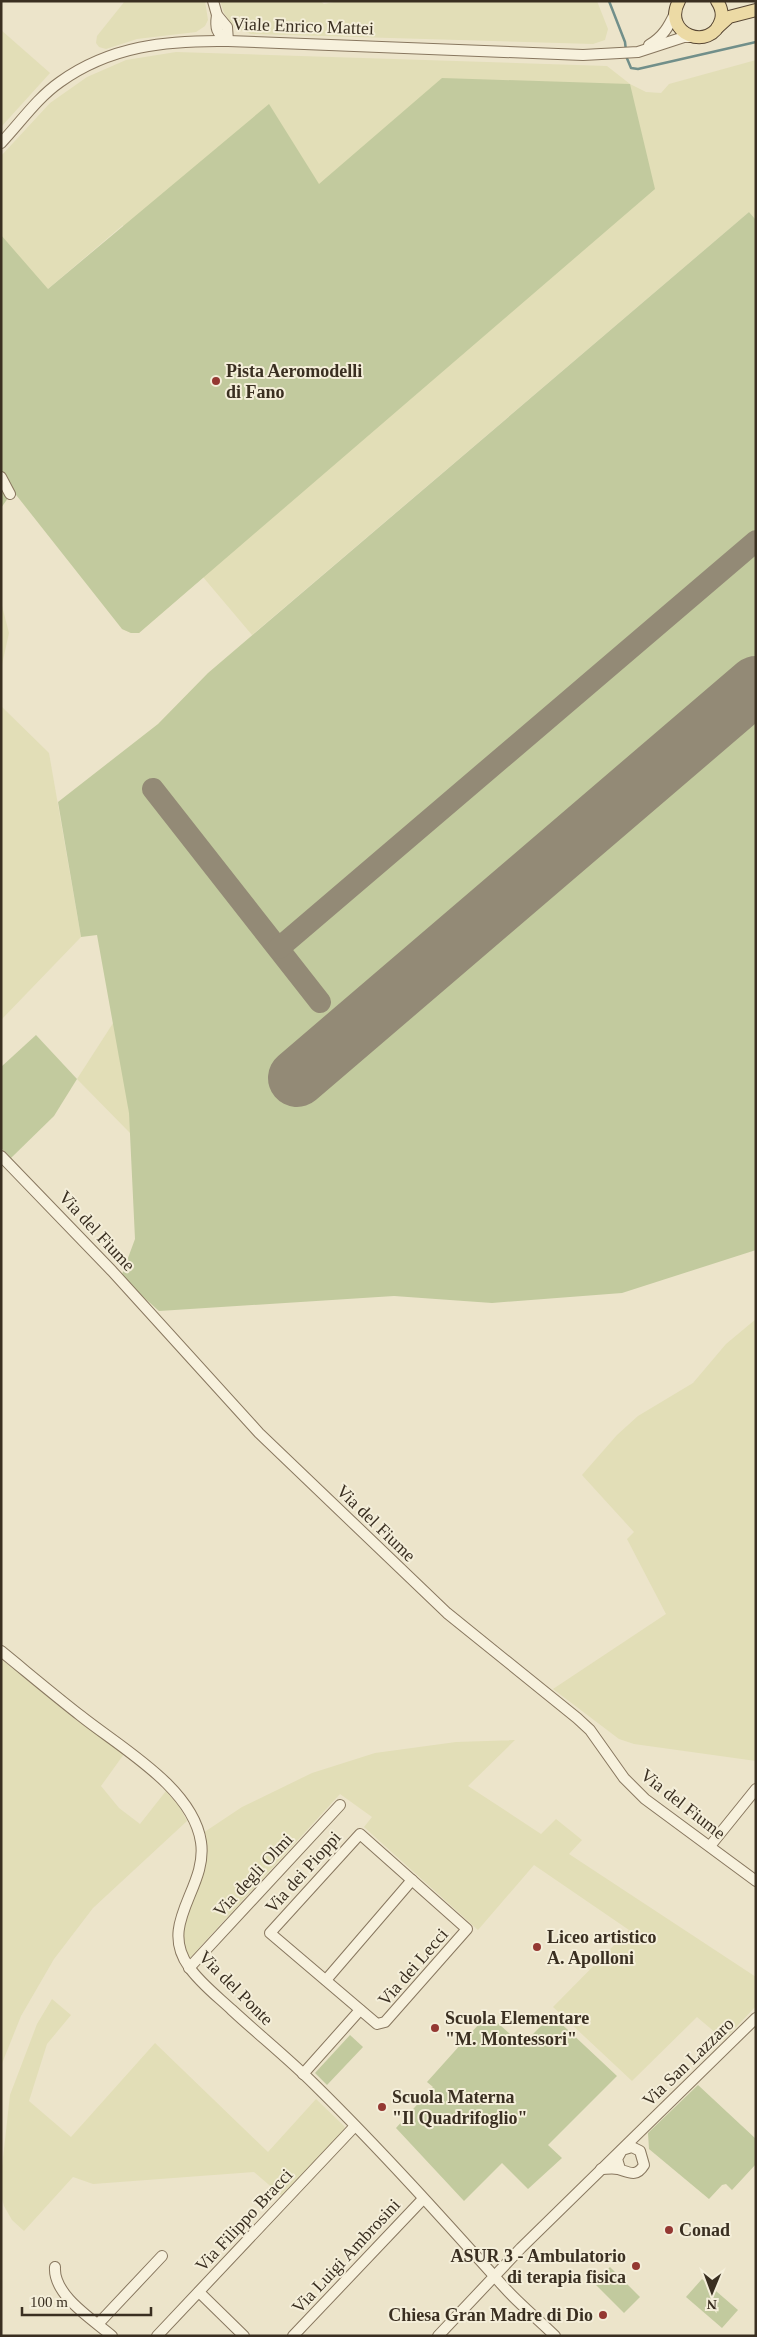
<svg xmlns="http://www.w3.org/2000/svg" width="757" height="2337" viewBox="0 0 757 2337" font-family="Georgia,serif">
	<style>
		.farmland { fill: #e2deb7 }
		.green { fill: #c2ca9e }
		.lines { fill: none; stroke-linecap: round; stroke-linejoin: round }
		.stream { stroke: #718f8a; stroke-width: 2.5 }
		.taxiway { stroke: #938a76; stroke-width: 22 }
		.runway { stroke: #938a76; stroke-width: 58 }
		.minor-casing { stroke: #88775f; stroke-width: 12 }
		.major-casing { stroke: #574633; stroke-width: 14 }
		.minor { stroke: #f7f1dd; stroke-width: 10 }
		.major { stroke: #ecdaa5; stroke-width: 12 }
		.poi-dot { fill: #943832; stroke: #f4eed9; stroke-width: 2 }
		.labels { text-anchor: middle; stroke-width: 4; stroke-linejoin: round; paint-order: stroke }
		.street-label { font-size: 18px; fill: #3a2f21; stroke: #f4eed9 }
		.poi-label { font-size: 18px; font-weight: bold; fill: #3a2f21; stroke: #f4eed9; text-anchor: start }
	</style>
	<rect width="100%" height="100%" fill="#ece4ca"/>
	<g class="farmland">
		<path d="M125 1H205L208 20 205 26 196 32 137 39 106 49 99 47 96 43 97 36Z"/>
		<path d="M220 1H320L324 4 339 1H597L608 29 605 40 593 44 251 34 235 28 224 13Z"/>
		<path d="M1 30 50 73 1 127Z"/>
		<path d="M176 52 607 66 630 84 646 92 661 93 669 84 756 60V220L749 212 252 635 203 577 139 633H131L122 629 123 225 1 329V156L50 103 87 77 126 60Z"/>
		<path d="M1 602 9 633 1 669Z"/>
		<path d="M1 706 49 753 81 937 1 1020Z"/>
		<path d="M117 1017 132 1135 77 1079Z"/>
		<path d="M756 1319V1761L634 1744 619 1739 553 1689 666 1614 627 1539 634 1532 582 1475 617 1435 638 1416 693 1383 726 1344Z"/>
		<path d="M1 1659 75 1719 124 1754 101 1786 119 1808 140 1824 166 1791 179 1806 187 1821 93 1908 54 1959 21 2016 1 2066Z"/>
		<path d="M515 1740 468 1786 541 1834 556 1819 582 1840 569 1854 756 1977V2006L724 2040 697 2017 632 2081 553 2007 629 1930 534 1865 478 1930 364 1827 372 1817 340 1794 188 1960 180 1941 203 1833 242 1807 312 1773 375 1753 456 1742Z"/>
		<path d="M52 1999 71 2015 47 2044 29 2101 71 2137 155 2043 268 2152 316 2099 344 2126 345 2130 282 2196 254 2172 93 2184 73 2177 24 2231 12 2220 4 2206 1 2195V2176L10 2095 37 2024Z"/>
	</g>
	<g class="green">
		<path d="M442 78 630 84 655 189 139 633H131L122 629 13 491 1 508V235L48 289 269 104 319 184Z"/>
		<path d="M749 212 756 220V1250L622 1293 492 1303 394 1296 159 1311 121 1277 135 1239 129 1113 97 935 81 937 58 802 158 724 208 673Z"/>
		<path d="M36 1035 77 1079 54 1116 11 1158 1 1148V1067Z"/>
		<path d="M488 2014 522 2045 552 2015 617 2076 548 2145 562 2158 528 2189 502 2163 464 2201 396 2128 433 2087 427 2082Z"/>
		<path d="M350 2035 363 2047 327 2085 315 2073Z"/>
		<path d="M698 2085 756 2139V2164L732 2190 726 2184 722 2185 709 2199 649 2149 648 2133Z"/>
		<path d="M610 2267 640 2297 624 2313 594 2283Z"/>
		<path d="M702 2279 738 2310 722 2328 686 2297Z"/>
	</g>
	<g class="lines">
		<g class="stream">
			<path d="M609 1 625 42 626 51"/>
			<path d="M626 56 631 68 638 69 756 42"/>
		</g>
		<g class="taxiway">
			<path d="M153 789 320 1002"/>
			<path d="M279 948 756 541"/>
		</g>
		<path class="runway" d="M297 1078 756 685"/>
		<g class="minor-casing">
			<g id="minor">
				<path d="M213 1 217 15 227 27 228 41"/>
				<path d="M217 15C215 28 216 33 228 41"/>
				<path d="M649 45C663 37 669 26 675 13"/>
				<path d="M1 143C20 123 37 98 60 82 110 46 167 40 228 41L583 55 638 52 684 37H694"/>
				<path d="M1 477 10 494"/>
				<path d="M1 1156 112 1271 259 1433 447 1613 577 1718 590 1730 624 1778 645 1799 756 1881"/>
				<path d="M1 1651C28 1673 54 1695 81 1716 121 1748 193 1788 201 1842 208 1888 157 1923 189 1967 200 1983 217 1996 232 2010 259 2035 289 2059 315 2085 381 2150 443 2219 504 2287 519 2304 538 2319 555 2336"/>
				<path d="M360 1834 467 1929 385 2022 377 2024 270 1933Z"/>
				<path d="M710 1846 756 1789"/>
				<path d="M189 1968 340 1805"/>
				<path d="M326 1980 412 1880"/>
				<path d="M303 2074 360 2010"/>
				<path d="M601 2169C606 2169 612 2168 618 2169 629 2172 636 2178 644 2165L640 2151 632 2147 622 2150 617 2159 620 2169"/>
				<path d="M55 2267C53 2295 92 2319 112 2336"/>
				<path d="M199 2292 244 2336"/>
				<path d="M98 2324 162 2256"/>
				<path d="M157 2336 355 2126"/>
				<path d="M293 2336 423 2199"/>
				<path d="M438 2336 521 2248 756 2018"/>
			</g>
		</g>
		<g class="major-casing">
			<g id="major">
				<path d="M679 1C661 34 711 53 721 20 723 13 721 7 717 1"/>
				<path d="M718 27 729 17 756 10"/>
			</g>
		</g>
		<use href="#minor" class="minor"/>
		<use href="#major" class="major"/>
	</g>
	<g class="poi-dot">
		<circle cx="216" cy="381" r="5"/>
		<circle cx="537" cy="1947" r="5"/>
		<circle cx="435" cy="2028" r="5"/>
		<circle cx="382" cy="2107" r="5"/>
		<circle cx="669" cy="2230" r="5"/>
		<circle cx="636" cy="2266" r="5"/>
		<circle cx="603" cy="2315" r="5"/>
	</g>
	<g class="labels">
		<g class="street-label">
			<text transform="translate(303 26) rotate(2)" y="6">Viale Enrico Mattei</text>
			<text transform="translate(97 1231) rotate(47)" y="6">Via del Fiume</text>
			<text transform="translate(376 1523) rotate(44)" y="6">Via del Fiume</text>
			<text transform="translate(683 1804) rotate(38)" y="6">Via del Fiume</text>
			<text transform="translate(303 1872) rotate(-48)" y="6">Via dei Pioppi</text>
			<text transform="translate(253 1875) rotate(-47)" y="6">Via degli Olmi</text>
			<text transform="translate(413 1967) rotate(-49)" y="6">Via dei Lecci</text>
			<text transform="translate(236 1988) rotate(45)" y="6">Via del Ponte</text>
			<text transform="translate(688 2062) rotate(-44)" y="6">Via San Lazzaro</text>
			<text transform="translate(244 2220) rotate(-47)" y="6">Via Filippo Bracci</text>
			<text transform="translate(346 2256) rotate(-47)" y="6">Via Luigi Ambrosini</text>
		</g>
		<g class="poi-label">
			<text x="226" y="377">Pista Aeromodelli<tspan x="226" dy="21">di Fano</tspan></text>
			<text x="547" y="1943">Liceo artistico<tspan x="547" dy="21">A. Apolloni</tspan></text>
			<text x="445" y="2024">Scuola Elementare<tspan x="445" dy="21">"M. Montessori"</tspan></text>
			<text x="392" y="2103">Scuola Materna<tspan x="392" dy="21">"Il Quadrifoglio"</tspan></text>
			<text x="679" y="2236">Conad</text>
			<text x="626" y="2262" text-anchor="end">ASUR 3 - Ambulatorio<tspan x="626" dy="21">di terapia fisica</tspan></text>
			<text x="593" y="2321" text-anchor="end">Chiesa Gran Madre di Dio</text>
		</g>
	</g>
	<rect width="757" height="2337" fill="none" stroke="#3a2f21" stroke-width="5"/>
	<g transform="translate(712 2292) rotate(181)" stroke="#f4eed9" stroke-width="4" paint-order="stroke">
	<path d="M0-4L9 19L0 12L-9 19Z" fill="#3a2f21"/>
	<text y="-8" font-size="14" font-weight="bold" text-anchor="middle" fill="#3a2f21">N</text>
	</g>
	<path d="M22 2307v8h129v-8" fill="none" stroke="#3a2f21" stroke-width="2.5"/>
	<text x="30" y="2307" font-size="15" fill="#3a2f21" stroke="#f4eed9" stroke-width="4" paint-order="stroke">100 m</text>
</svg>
